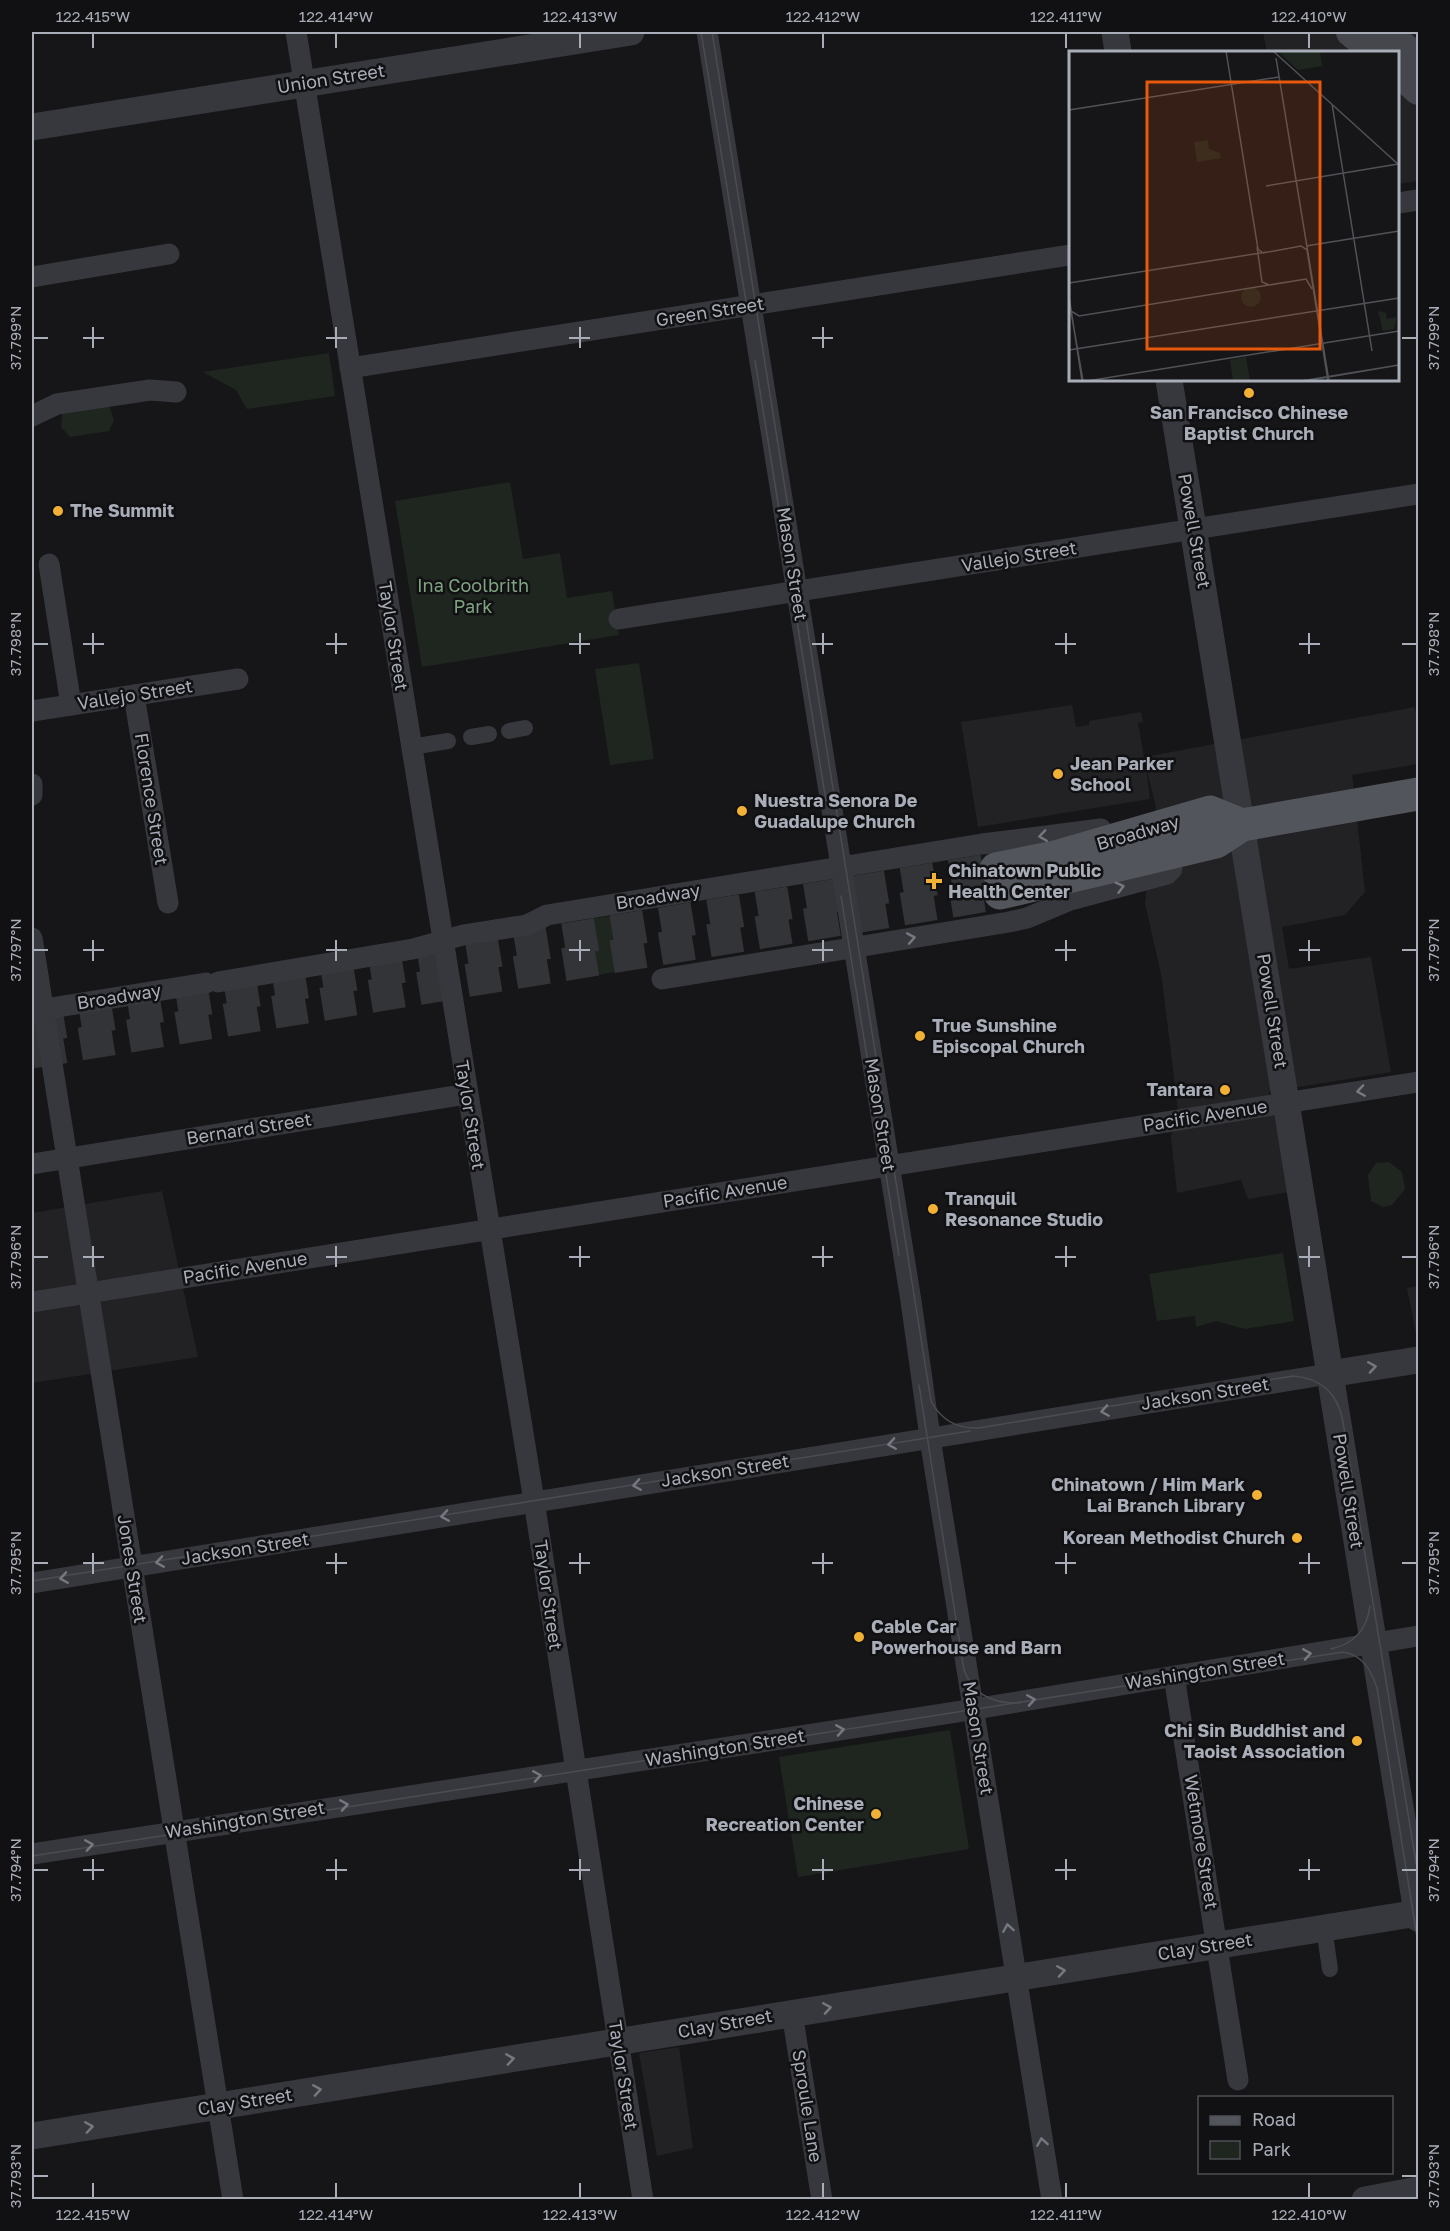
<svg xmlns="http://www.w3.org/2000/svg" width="1450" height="2231" viewBox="0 0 1450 2231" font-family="'Golos Text',sans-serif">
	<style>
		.built { fill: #222225 }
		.green { fill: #1e261f }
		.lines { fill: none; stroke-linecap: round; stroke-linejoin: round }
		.primary-tunnel { stroke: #333438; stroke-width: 33; stroke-dasharray: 33 16; stroke-linecap: butt }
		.pedestrian { stroke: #37383d; stroke-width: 16 }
		.minor { stroke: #37383d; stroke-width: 21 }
		.tertiary { stroke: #37383d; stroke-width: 27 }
		.secondary { stroke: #45474d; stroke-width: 30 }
		.primary { stroke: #53555c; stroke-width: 33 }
		.tram { stroke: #4a4c52; stroke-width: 1.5 }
		.oneway { stroke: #757881 }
		.ticks { fill: none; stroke: #a8adb8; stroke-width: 2 }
		.poi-dot { fill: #f2b134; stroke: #111113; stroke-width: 2 }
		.labels { text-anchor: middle; stroke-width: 5; stroke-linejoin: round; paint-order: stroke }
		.street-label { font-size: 18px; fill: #a8adb8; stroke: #111113 }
		.poi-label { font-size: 18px; font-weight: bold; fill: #a8adb8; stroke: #111113; text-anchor: start }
		.park-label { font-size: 18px; fill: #7fa381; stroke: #111113 }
		.inset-road { fill: none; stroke: #505258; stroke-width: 1.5 }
		.view { fill: #e8590c; fill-opacity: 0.15; stroke: #e8590c; stroke-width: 3 }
		.inset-edge { fill: none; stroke: #a8adb8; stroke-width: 3 }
		.neatline { fill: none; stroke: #a8adb8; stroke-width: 2 }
		.ticks-label { font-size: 15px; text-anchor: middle; fill: #a8adb8 }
	</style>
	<rect width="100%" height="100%" fill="#161618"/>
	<g class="built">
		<path d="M1263 32H1418V181L1398 184V52H1267Z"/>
		<path d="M1072 705 1076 727 1089 725V721L1141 712 1143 722 1138 723 1144 757 1415 707 1418 731V764L1352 775 1365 892 1345 915 1282 927 1289 969 1371 957 1391 1072 1269 1092 1290 1192 1248 1199 1241 1180 1177 1193 1171 1137 1178 1111 1162 979 1145 903 1156 807 1146 767 1150 799 978 827 961 722Z"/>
		<path d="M162 1191 198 1357 32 1383V1213Z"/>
		<path d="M1418 1286V1344L1407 1288Z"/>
		<path d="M679 2047 693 2148 657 2156 639 2053Z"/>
	</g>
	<g class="green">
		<path d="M329 353 335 396 247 409 236 390 203 372Z"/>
		<path d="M102 404 110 408 114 420 109 431 70 437 61 427 63 408Z"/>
		<path d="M510 482 523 559 560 553 567 598 612 591 619 635 422 667 395 501Z"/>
		<path d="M639 663 654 759 610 765 595 669Z"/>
		<path d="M625 914 634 969 597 975 589 926 590 919Z"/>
		<path d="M1389 1162 1402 1172 1405 1189 1392 1205 1383 1207 1371 1201 1368 1175 1376 1163Z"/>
		<path d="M1283 1253 1294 1321 1245 1329 1216 1321 1196 1327 1195 1316 1157 1321 1149 1274Z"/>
		<path d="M950 1730 969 1849 798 1877 779 1757Z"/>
	</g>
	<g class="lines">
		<g class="primary-tunnel">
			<path d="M32 1027 996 869"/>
			<path d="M32 1052 1000 893"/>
		</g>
		<g class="pedestrian">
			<path d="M509 731 525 728"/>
			<path d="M471 737 489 734"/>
			<path d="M411 747 448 741"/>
			<path d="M1324 1928 1330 1969"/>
		</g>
		<g class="minor">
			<path d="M296 32 534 1501 643 2200"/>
			<path d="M707 32 911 1301 932 1451 1052 2200"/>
			<path d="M1398 203 1418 200"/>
			<path d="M32 277 169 254"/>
			<path d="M350 368 1070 255"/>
			<path d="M32 416 57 404 150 390 176 392"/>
			<path d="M49 564 71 705"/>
			<path d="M619 619 1418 494"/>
			<path d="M134 695 168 903"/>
			<path d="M32 711 238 679"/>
			<path d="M32 784V795"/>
			<path d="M32 938 233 2200"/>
			<path d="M662 979 1009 922 1027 918 1070 900 1167 874 1172 869"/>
			<path d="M218 982 413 949 463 935 527 925 547 915 982 844 1101 829"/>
			<path d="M32 1011 206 983"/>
			<path d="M32 1164 467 1094"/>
			<path d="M32 1302 1418 1082"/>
			<path d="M32 1583 1329 1374"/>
			<path d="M1174 1676 1238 2080"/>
			<path d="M32 1854 950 1713 1418 1636"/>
			<path d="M792 2013 822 2200"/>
		</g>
		<g class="tertiary">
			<path d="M1115 32 1118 52"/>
			<path d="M32 127 631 32"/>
			<path d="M1169 380 1418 1918"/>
			<path d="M1329 1374 1418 1360"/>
			<path d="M32 2136 1418 1913"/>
			<path d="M1365 2200 1418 2190"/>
		</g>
		<g class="secondary">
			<path d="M1351 32 1376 52"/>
			<path d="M1386 32 1418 60"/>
			<path d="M1398 71 1418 90"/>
		</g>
		<g class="primary">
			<path d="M996 869 1055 857 1210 812 1242 825"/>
			<path d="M1000 893 1216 842 1242 825 1418 794"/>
		</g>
		<g class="tram">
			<path d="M701 32 746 301"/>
			<path d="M712 32 931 1401C941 1420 957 1429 979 1428L1293 1376C1321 1378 1338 1394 1343 1422L1418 1874"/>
			<path d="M755 360 826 801"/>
			<path d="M841 896 899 1255"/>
			<path d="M919 1385 964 1670C973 1695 994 1704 1020 1703"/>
			<path d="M32 1581 970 1431"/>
			<path d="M1331 1649C1354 1644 1367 1629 1370 1606"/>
			<path d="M32 1856 1343 1652C1363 1655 1371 1670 1377 1688L1418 1943"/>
		</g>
	</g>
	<defs><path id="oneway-chevron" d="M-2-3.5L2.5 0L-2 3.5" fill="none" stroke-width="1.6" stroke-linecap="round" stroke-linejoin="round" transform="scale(1.5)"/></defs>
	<g class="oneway">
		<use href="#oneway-chevron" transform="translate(1043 836) rotate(172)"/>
		<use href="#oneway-chevron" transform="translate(1120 887) rotate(-15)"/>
		<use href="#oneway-chevron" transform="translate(911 938) rotate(-10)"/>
		<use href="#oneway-chevron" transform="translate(1361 1091) rotate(171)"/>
		<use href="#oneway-chevron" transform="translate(1372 1367) rotate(-9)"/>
		<use href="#oneway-chevron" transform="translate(1105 1411) rotate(171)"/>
		<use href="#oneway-chevron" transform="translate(892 1444) rotate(171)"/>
		<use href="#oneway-chevron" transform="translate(637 1485) rotate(171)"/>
		<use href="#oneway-chevron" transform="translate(445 1516) rotate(171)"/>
		<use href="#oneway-chevron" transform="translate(160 1562) rotate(171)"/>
		<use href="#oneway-chevron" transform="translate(64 1578) rotate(171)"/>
		<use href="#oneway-chevron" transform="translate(1307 1654) rotate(-9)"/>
		<use href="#oneway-chevron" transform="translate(1031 1700) rotate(-9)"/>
		<use href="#oneway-chevron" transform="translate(840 1730) rotate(-9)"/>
		<use href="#oneway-chevron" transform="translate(537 1776) rotate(-9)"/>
		<use href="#oneway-chevron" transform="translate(344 1805) rotate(-9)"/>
		<use href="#oneway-chevron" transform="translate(89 1845) rotate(-9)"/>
		<use href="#oneway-chevron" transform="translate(1008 1928) rotate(-99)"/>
		<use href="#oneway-chevron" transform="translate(1061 1971) rotate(-9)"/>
		<use href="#oneway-chevron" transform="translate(827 2008) rotate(-9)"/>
		<use href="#oneway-chevron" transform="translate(510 2059) rotate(-9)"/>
		<use href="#oneway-chevron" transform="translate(317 2090) rotate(-9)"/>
		<use href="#oneway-chevron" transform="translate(89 2127) rotate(-9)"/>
		<use href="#oneway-chevron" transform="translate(1042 2142) rotate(-99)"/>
	</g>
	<path class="ticks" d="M93 33V48M336 33V48M580 33V48M823 33V48M1066 33V48M1309 33V48M93 327V348M336 327V348M580 327V348M823 327V348M33 338H48M83 338H104M326 338H347M569 338H590M812 338H833M1402 338H1417M93 633V654M336 633V654M580 633V654M823 633V654M1066 633V654M1309 633V654M33 644H48M83 644H104M326 644H347M569 644H590M812 644H833M1055 644H1076M1299 644H1320M1402 644H1417M93 940V961M336 940V961M580 940V961M823 940V961M1066 940V961M1309 940V961M33 950H48M83 950H104M326 950H347M569 950H590M812 950H833M1055 950H1076M1299 950H1320M1402 950H1417M93 1246V1267M336 1246V1267M580 1246V1267M823 1246V1267M1066 1246V1267M1309 1246V1267M33 1257H48M83 1257H104M326 1257H347M569 1257H590M812 1257H833M1055 1257H1076M1299 1257H1320M1402 1257H1417M93 1553V1574M336 1553V1574M580 1553V1574M823 1553V1574M1066 1553V1574M1309 1553V1574M33 1563H48M83 1563H104M326 1563H347M569 1563H590M812 1563H833M1055 1563H1076M1299 1563H1320M1402 1563H1417M93 1859V1880M336 1859V1880M580 1859V1880M823 1859V1880M1066 1859V1880M1309 1859V1880M33 1870H48M83 1870H104M326 1870H347M569 1870H590M812 1870H833M1055 1870H1076M1299 1870H1320M1402 1870H1417M33 2176H48M1402 2176H1417M93 2183V2198M336 2183V2198M580 2183V2198M823 2183V2198M1066 2183V2198M1309 2183V2198"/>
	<g class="poi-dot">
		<circle cx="1249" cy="393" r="6"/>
		<circle cx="58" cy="511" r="6"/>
		<circle cx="1058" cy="774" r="6"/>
		<circle cx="742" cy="811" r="6"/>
		<path d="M931 872h6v6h6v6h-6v6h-6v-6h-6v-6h6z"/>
		<circle cx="920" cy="1036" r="6"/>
		<circle cx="1225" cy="1090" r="6"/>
		<circle cx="933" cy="1209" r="6"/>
		<circle cx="1257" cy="1495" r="6"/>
		<circle cx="1297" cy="1538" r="6"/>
		<circle cx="859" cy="1637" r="6"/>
		<circle cx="1357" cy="1741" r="6"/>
		<circle cx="876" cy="1814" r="6"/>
	</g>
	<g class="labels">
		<g class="street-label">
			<text transform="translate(331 79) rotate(-9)" y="6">Union Street</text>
			<text transform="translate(710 312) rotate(-9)" y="6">Green Street</text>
			<text transform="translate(1194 531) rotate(80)" y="6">Powell Street</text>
			<text transform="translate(1019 557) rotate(-9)" y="6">Vallejo Street</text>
			<text transform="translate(792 564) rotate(81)" y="6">Mason Street</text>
			<text transform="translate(393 636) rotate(81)" y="6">Taylor Street</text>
			<text transform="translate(135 695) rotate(-9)" y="6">Vallejo Street</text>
			<text transform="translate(151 799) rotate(81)" y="6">Florence Street</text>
			<text transform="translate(1138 833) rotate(-16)" y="6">Broadway</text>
			<text transform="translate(658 897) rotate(-9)" y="6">Broadway</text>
			<text transform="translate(119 997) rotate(-9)" y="6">Broadway</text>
			<text transform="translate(1272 1011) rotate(81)" y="6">Powell Street</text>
			<text transform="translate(470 1115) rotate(81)" y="6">Taylor Street</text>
			<text transform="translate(880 1115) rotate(81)" y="6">Mason Street</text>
			<text transform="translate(1205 1116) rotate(-9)" y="6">Pacific Avenue</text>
			<text transform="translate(249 1129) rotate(-9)" y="6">Bernard Street</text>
			<text transform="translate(725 1192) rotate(-9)" y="6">Pacific Avenue</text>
			<text transform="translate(245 1268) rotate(-9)" y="6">Pacific Avenue</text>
			<text transform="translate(1205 1394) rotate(-9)" y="6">Jackson Street</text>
			<text transform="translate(725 1471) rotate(-9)" y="6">Jackson Street</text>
			<text transform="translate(1348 1491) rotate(81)" y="6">Powell Street</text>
			<text transform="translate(245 1549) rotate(-9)" y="6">Jackson Street</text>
			<text transform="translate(132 1569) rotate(81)" y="6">Jones Street</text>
			<text transform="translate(548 1595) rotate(82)" y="6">Taylor Street</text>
			<text transform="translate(1205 1671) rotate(-9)" y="6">Washington Street</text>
			<text transform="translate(978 1738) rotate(81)" y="6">Mason Street</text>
			<text transform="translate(725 1748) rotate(-9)" y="6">Washington Street</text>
			<text transform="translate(245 1820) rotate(-9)" y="6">Washington Street</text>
			<text transform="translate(1201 1842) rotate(81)" y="6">Wetmore Street</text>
			<text transform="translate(1205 1947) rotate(-9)" y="6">Clay Street</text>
			<text transform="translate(725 2024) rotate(-10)" y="6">Clay Street</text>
			<text transform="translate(623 2075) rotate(81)" y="6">Taylor Street</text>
			<text transform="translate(245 2102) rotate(-9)" y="6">Clay Street</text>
			<text transform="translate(807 2106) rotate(81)" y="6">Sproule Lane</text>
		</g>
		<g class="poi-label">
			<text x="1249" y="419" text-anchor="middle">San Francisco Chinese<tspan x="1249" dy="21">Baptist Church</tspan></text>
			<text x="70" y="517">The Summit</text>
			<text x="1070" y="770">Jean Parker<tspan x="1070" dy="21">School</tspan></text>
			<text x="754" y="807">Nuestra Senora De<tspan x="754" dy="21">Guadalupe Church</tspan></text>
			<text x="948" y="877">Chinatown Public<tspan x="948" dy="21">Health Center</tspan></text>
			<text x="932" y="1032">True Sunshine<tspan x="932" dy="21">Episcopal Church</tspan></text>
			<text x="1213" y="1096" text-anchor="end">Tantara</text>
			<text x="945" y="1205">Tranquil<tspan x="945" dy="21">Resonance Studio</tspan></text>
			<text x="1245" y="1491" text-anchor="end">Chinatown / Him Mark<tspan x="1245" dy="21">Lai Branch Library</tspan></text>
			<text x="1285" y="1544" text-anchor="end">Korean Methodist Church</text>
			<text x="871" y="1633">Cable Car<tspan x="871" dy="21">Powerhouse and Barn</tspan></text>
			<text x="1345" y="1737" text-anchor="end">Chi Sin Buddhist and<tspan x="1345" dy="21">Taoist Association</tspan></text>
			<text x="864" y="1810" text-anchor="end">Chinese<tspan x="864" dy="21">Recreation Center</tspan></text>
		</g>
		<g class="park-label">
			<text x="473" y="592">Ina Coolbrith<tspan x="473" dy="21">Park</tspan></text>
		</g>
	</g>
	<g transform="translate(1069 51)">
		<rect width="330" height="330" fill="#161618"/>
		<path d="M209 0H251L253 15 229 19ZM139 89 140 98 151 102 152 107 128 111 125 91ZM172 246a10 10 0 1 1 20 0a10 10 0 1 1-20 0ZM309 260 317 262 318 268 328 266 325 278 314 280ZM177 306 181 330H164L161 309Z" fill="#1e261f"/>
		<path class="inset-road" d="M157 0 189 198 194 202 232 195 238 199 259 330M204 0 330 114M207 7 260 330M263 53 303 300M0 59 210 26M197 135 329 113M237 195 330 180M188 196 193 231 200 234M0 232 198 201M0 245 13 330M0 249 14 330M2 260 10 265 237 228 243 238M0 299 330 247M18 330 330 280M232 330 330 314M236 330 330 314"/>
		<path class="view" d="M78 31H251V298H78Z"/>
		<rect width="330" height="330" class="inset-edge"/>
	</g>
	<rect width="1450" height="2231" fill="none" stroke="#111113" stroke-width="66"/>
	<rect x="1198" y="2096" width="195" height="78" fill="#111113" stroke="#4d4f55" stroke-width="1.5"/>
	<rect x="1210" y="2116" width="30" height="9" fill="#53555c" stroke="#4d4f55" stroke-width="1.5"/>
	<text x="1252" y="2126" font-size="18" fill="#a8adb8">Road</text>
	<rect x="1210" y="2141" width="30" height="18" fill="#1e261f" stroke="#4d4f55" stroke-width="1.5"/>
	<text x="1252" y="2156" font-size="18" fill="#a8adb8">Park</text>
	<rect x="33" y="33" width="1384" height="2165" class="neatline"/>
	<g class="ticks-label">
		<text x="93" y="22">122.415°W</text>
		<text x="336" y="22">122.414°W</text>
		<text x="580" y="22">122.413°W</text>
		<text x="823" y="22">122.412°W</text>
		<text x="1066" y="22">122.411°W</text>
		<text x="1309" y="22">122.410°W</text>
		<text transform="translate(16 338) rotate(-90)" y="5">37.799°N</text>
		<text transform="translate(1434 338) rotate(-90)" y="5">37.799°N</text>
		<text transform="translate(16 644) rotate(-90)" y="5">37.798°N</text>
		<text transform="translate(1434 644) rotate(-90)" y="5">37.798°N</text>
		<text transform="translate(16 950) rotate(-90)" y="5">37.797°N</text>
		<text transform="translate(1434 950) rotate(-90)" y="5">37.797°N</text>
		<text transform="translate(16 1257) rotate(-90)" y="5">37.796°N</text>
		<text transform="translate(1434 1257) rotate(-90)" y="5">37.796°N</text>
		<text transform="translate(16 1563) rotate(-90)" y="5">37.795°N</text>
		<text transform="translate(1434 1563) rotate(-90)" y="5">37.795°N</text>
		<text transform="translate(16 1870) rotate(-90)" y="5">37.794°N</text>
		<text transform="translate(1434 1870) rotate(-90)" y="5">37.794°N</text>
		<text transform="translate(16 2176) rotate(-90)" y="5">37.793°N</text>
		<text transform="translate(1434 2176) rotate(-90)" y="5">37.793°N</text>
		<text x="93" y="2220">122.415°W</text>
		<text x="336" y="2220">122.414°W</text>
		<text x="580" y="2220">122.413°W</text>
		<text x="823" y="2220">122.412°W</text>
		<text x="1066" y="2220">122.411°W</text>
		<text x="1309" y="2220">122.410°W</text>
	</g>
</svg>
